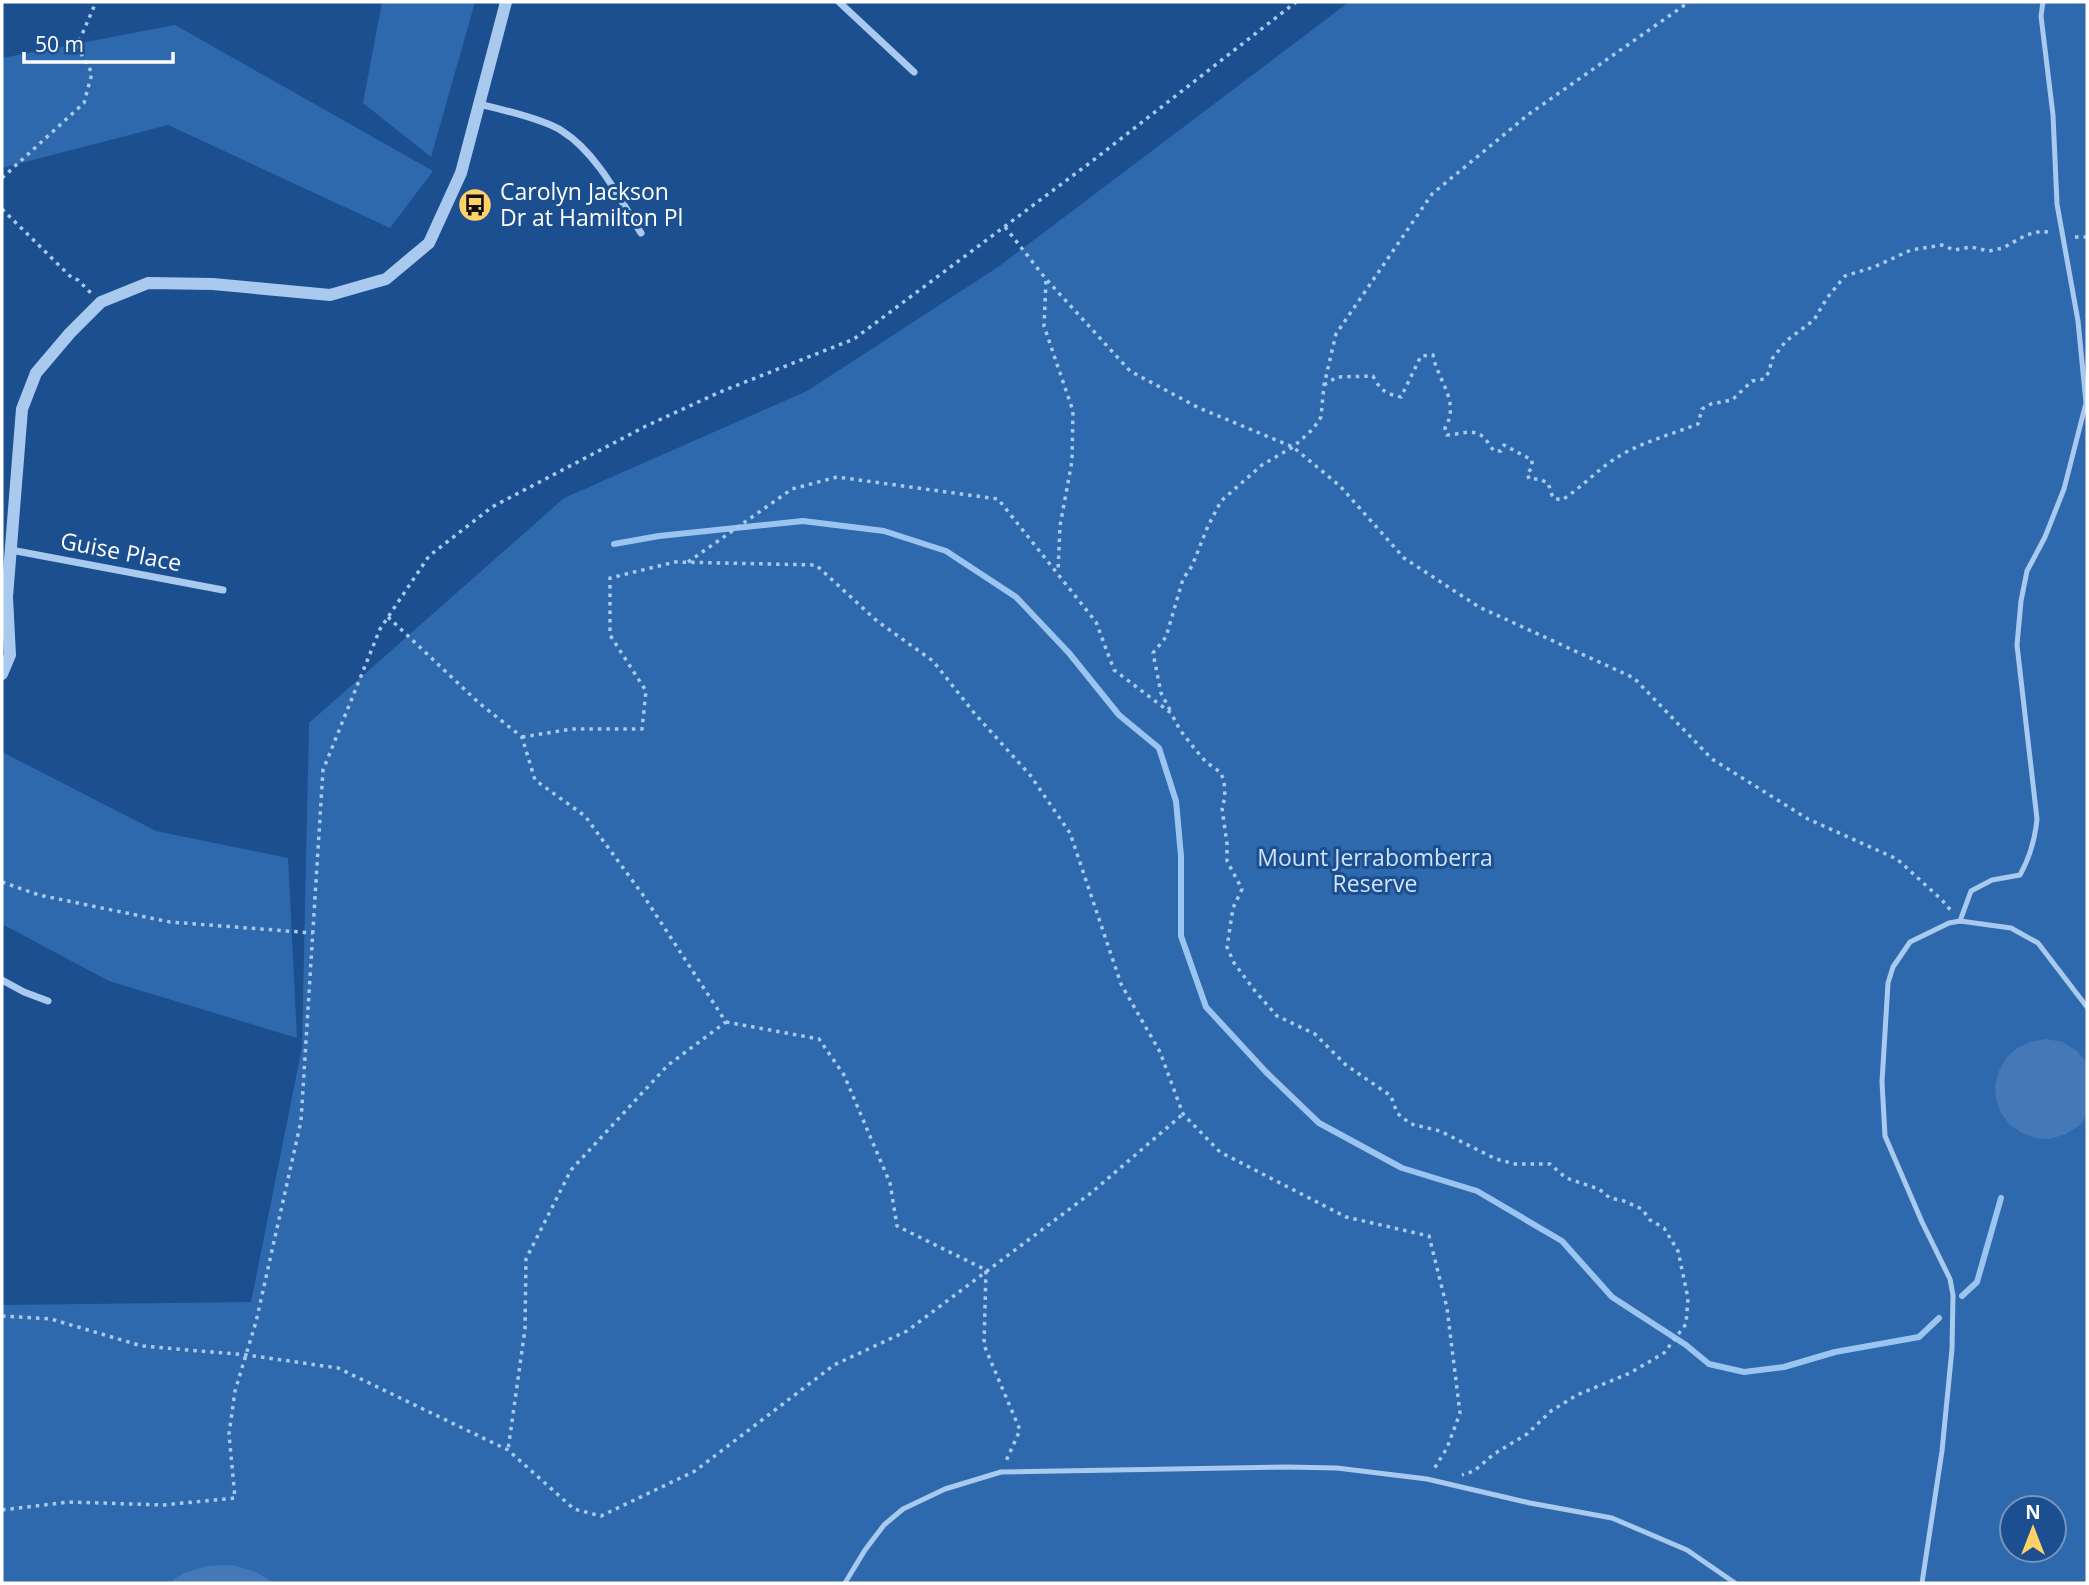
<svg xmlns="http://www.w3.org/2000/svg" width="2089" height="1585" viewBox="0 0 2089 1585" font-family="'Open Sans',sans-serif">
	<style>
		.green { fill: #2e69ad; fill-rule: evenodd }
		.lines { fill: none; stroke-linecap: round; stroke-linejoin: round }
		.stream { stroke: #9cc4f0; stroke-width: 6 }
		.building { fill: #4478b7 }
		.path { stroke: #a9c9ee; stroke-width: 3.5; stroke-dasharray: 3.5 5; stroke-linecap: butt }
		.service { stroke: #a9c9ee; stroke-width: 5 }
		.minor { stroke: #a9c9ee; stroke-width: 7 }
		.tertiary { stroke: #a9c9ee; stroke-width: 12 }
		.labels { text-anchor: middle; stroke-width: 6; stroke-linejoin: round; paint-order: stroke }
		.poi-label { font-size: 23px; fill: #fff; stroke: #1b4f8f; text-anchor: start }
		.street-label { font-size: 23px; fill: #fff; stroke: #1b4f8f }
		.park-label { font-size: 23px; fill: #cfe3fa; stroke: #1b4f8f }
	</style>
	<rect width="100%" height="100%" fill="#1b4f8f"/>
	<g class="green">
		<path d="M382 2H475L431 157 363 103Z"/>
		<path d="M1349 2H2087V1583H2V1305L251 1302 302 1047 309 723 564 498 807 391 998 267ZM2012 1508H2054V1550H2012Z"/>
		<path d="M175 25 433 171 390 228 168 125 2 168V58Z"/>
		<path d="M2 752 156 831 288 858 297 1038 109 981 2 924Z"/>
	</g>
	<g class="lines">
		<g class="stream">
			<path d="M614 544 659 536 803 521 884 531 946 551 1016 597 1069 653 1119 715 1159 748 1176 801 1181 856V936L1206 1007 1266 1072 1319 1123 1402 1168 1477 1191 1562 1241 1612 1297 1686 1345 1709 1364 1744 1372 1784 1367 1835 1352 1919 1337 1939 1318"/>
			<path d="M1962 1296 1977 1282 2001 1198"/>
		</g>
	</g>
	<g class="building">
		<path d="M2046 1039 2063 1042 2077 1051 2087 1063V1115L2080 1125 2066 1134 2050 1139 2036 1138 2022 1133 2010 1125 2001 1113 1996 1099 1995 1085 1999 1071 2006 1058 2017 1048 2030 1042Z"/>
		<path d="M232 1565 256 1572 274 1583H169L184 1573 207 1566Z"/>
	</g>
	<g class="lines">
		<g class="path">
			<path d="M2 178 84 103 92 73 77 46 96 2"/>
			<path d="M2 209 72 278 78 280 91 293"/>
			<path d="M1005 227 1046 279 1130 371 1199 408 1293 447 1340 486 1404 558 1479 607 1634 678 1712 759 1808 819 1897 859 1942 900 1952 912"/>
			<path d="M2075 237H2087"/>
			<path d="M1046 281 1044 326 1073 411 1072 461 1060 526 1058 572"/>
			<path d="M1324 385 1337 377 1373 376C1380 390 1386 394 1401 397L1421 356 1433 355C1437 380 1461 401 1445 428L1447 435C1458 435 1473 428 1482 436 1487 440 1490 446 1494 451H1501L1504 445 1532 460V468L1527 473 1529 479H1539L1548 483 1553 498 1562 500C1581 488 1595 472 1613 460 1638 443 1670 435 1698 424L1702 409 1711 404 1732 400 1752 381 1764 379 1769 372 1772 359 1786 341 1814 320 1827 298 1845 276 1874 267 1911 250 1942 245 1954 250 1971 247 1989 251 2003 248 2026 235 2042 231 2051 233"/>
			<path d="M688 562 792 489 837 477 998 499 1096 622 1114 670 1171 713 1180 730 1194 748 1206 762 1220 772 1224 780 1225 797 1222 808 1227 844V861L1242 889 1233 908 1227 947 1234 963 1255 991 1277 1016 1315 1034 1346 1065 1391 1096 1397 1113 1411 1124 1440 1131 1496 1159 1515 1164H1550L1566 1178 1599 1189 1610 1198 1624 1201 1642 1209 1650 1220 1664 1228 1678 1251 1688 1298 1686 1324 1664 1353 1630 1373 1577 1395 1551 1411 1527 1434 1494 1454 1474 1471 1462 1475"/>
			<path d="M388 617 479 703 522 737 535 780 585 816 643 895 726 1022 668 1065 571 1170 526 1259 525 1329 508 1450"/>
			<path d="M1170 710 1161 693 1153 653 1166 637 1183 579 1192 566 1208 526 1221 501 1262 465 1293 447 1313 429 1321 417 1324 385 1336 334 1432 194 1529 114 1689 2"/>
			<path d="M522 737 572 729H642L646 691 610 635V578L675 562 816 565 877 621 933 661 975 714 1030 775 1070 833 1121 984 1160 1052 1183 1114 1220 1152 1346 1217 1429 1236 1447 1308 1460 1413 1447 1448 1434 1469"/>
			<path d="M2 882 39 895 170 922 313 933"/>
			<path d="M726 1022 819 1039 844 1075 890 1183 897 1226 986 1270 984 1345 1020 1430 1006 1461"/>
			<path d="M2 1316 51 1319 142 1346 247 1355 338 1368 508 1450 574 1509 601 1516 695 1471 834 1365 907 1331 1091 1193 1183 1114"/>
			<path d="M2 1510 69 1502 163 1505 235 1498 229 1434 235 1391 256 1322 301 1121 323 770 380 629 429 556 492 507 646 426 720 392 854 339 1091 162 1296 2"/>
		</g>
		<g class="service">
			<path d="M1960 921 1971 891 1992 880 2020 875C2030 857 2035 840 2037 819L2017 645 2021 601 2027 571 2045 537 2064 489 2086 403 2078 321 2057 204 2053 115 2041 16 2043 2"/>
			<path d="M845 1583 865 1550 884 1525 903 1509 945 1489 1001 1472 1286 1467 1337 1468 1427 1479 1530 1503 1612 1518 1687 1550 1735 1583"/>
			<path d="M1922 1583 1942 1451 1952 1349 1953 1295 1950 1279 1922 1222 1885 1136 1882 1082 1888 983 1893 967 1910 942 1949 923 1960 921 2011 928 2038 943 2087 1007"/>
		</g>
		<g class="minor">
			<path d="M839 2 914 72"/>
			<path d="M479 104C500 109 544 119 562 131 596 152 620 199 641 233"/>
			<path d="M11 550 223 590"/>
			<path d="M2 980 24 992 48 1001"/>
		</g>
		<path class="tertiary" d="M2 674 10 655 7 597 22 409 36 373 70 333 101 302 148 283 213 284 330 295 386 279 429 243 461 173 506 2"/>
	</g>
	<defs>
		<g id="bus-disc" transform="scale(1.75)"><circle r="9.5" fill="#ffd166" stroke="#1b4f8f"/><path d="M-5-6H5V4H4V6H2V4H-2V6H-4V4H-5ZM-3.5-4V0h7V-4ZM-3.5 1.2v1.5H-2V1.2ZM2 1.2v1.5H3.5V1.2Z" fill="#111"/></g>
	</defs>
	<g fill-rule="evenodd">
		<use href="#bus-disc" x="475" y="205"/>
	</g>
	<g class="labels">
		<g class="poi-label">
			<text x="500" y="200">Carolyn Jackson<tspan x="500" dy="26">Dr at Hamilton Pl</tspan></text>
		</g>
		<g class="street-label">
			<text transform="translate(121 552) rotate(11)" y="8">Guise Place</text>
		</g>
		<g class="park-label">
			<text x="1375" y="866">Mount Jerrabomberra<tspan x="1375" dy="26">Reserve</tspan></text>
		</g>
	</g>
	<rect width="2089" height="1585" fill="none" stroke="#ffffff" stroke-width="7"/>
	<g transform="translate(2033 1529)"><circle r="33" fill="#1b4f8f" stroke="#7695bc" stroke-width="2"/>
	<path d="M0-5L12 26L0 18L-12 26Z" fill="#ffd166"/>
	<text y="-10" font-size="19" font-weight="bold" text-anchor="middle" fill="#ffffff">N</text>
	</g>
	<path d="M24 52v10h149v-10" fill="none" stroke="#ffffff" stroke-width="3.5"/>
	<text x="35" y="52" font-size="21" fill="#ffffff" stroke="#1b4f8f" stroke-width="5" paint-order="stroke">50 m</text>
</svg>
